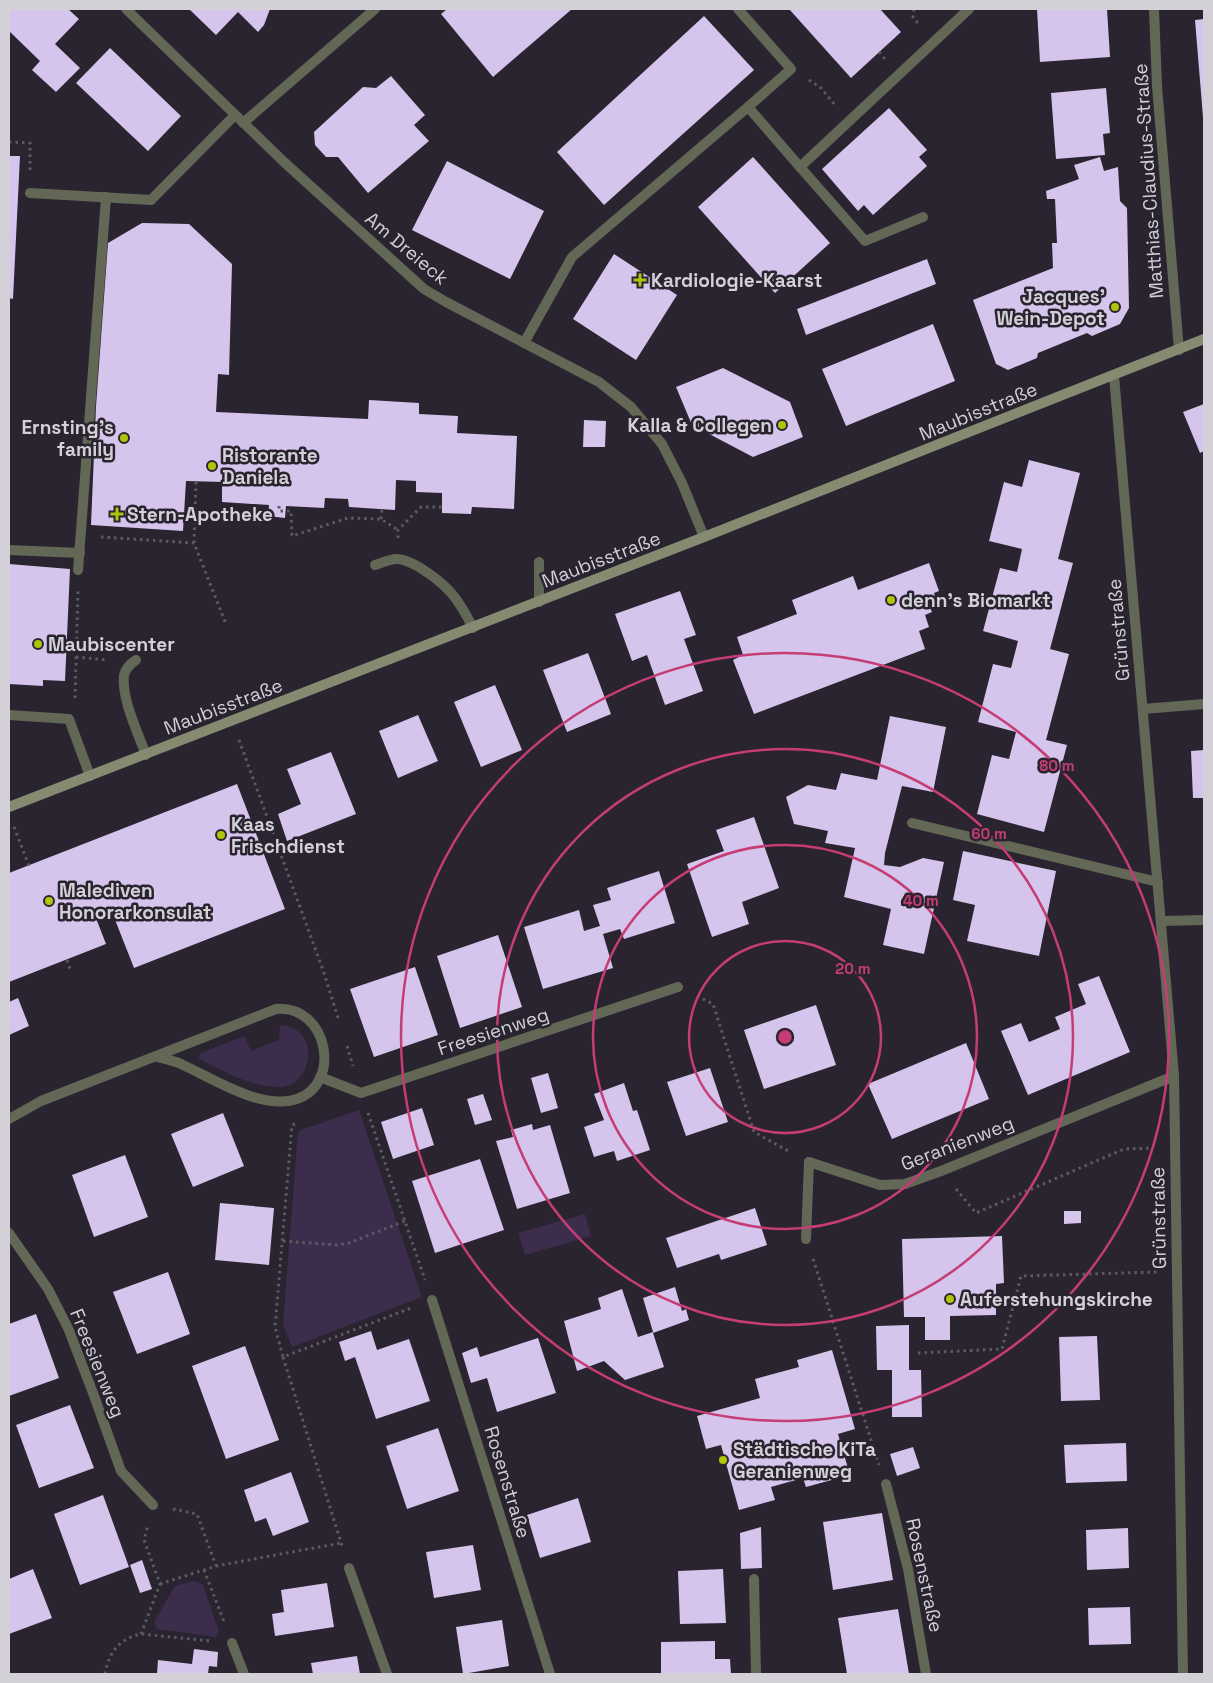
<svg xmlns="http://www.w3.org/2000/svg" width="1213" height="1683" viewBox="0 0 1213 1683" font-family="'Space Grotesk',sans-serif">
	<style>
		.green { fill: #3c2d4c }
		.building { fill: #d5c4ec }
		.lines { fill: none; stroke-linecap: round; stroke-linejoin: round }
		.path { stroke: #5e5a64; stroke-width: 3; stroke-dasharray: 2.5 4; stroke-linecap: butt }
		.lane { stroke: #636756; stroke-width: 10 }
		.street { stroke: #636756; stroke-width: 10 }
		.secondary { stroke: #858b70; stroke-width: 10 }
		.ring { fill: none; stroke: #c53d74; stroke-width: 2.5 }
		.poi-dot { fill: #aec60a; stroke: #29242f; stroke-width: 2 }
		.labels { text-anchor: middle; stroke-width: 5; stroke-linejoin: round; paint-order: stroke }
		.street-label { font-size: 19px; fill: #d3d0d8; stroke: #29242f }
		.poi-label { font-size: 19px; font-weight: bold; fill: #d3d0d8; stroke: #29242f; text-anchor: start }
		.centre { fill: #c53d74; stroke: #29242f; stroke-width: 2.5 }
		.ring-label { font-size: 15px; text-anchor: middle; font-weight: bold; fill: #c53d74; stroke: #29242f; stroke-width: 5; stroke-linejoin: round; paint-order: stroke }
	</style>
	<rect width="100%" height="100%" fill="#29242f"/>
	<g class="green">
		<path d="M280 1025C322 1028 313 1085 281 1087 253 1088 226 1072 201 1060L198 1056 203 1052 244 1036 251 1051 279 1040Z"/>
		<path d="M359 1110 422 1297 292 1347 283 1324 298 1131Z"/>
		<path d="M585 1214 591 1236 525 1255 518 1233Z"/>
		<path d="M192 1581 198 1582 203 1585 219 1632 216 1637 157 1629 154 1622 175 1586Z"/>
	</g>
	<g class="building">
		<path d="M9 9H68L79 19 55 44 80 68 56 92 32 70 40 61 9 31Z"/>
		<path d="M189 9H270L264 25 258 32 238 12 216 35Z"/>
		<path d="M447 9H572L493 77 441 14Z"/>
		<path d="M789 9H880L901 32 851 78Z"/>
		<path d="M1037 9H1107L1110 57 1040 62Z"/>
		<path d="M704 16 754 70 604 205 557 152Z"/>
		<path d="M1204 19V117H1203L1195 20Z"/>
		<path d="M110 48 181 116 148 151 76 83Z"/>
		<path d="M391 76 425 115 414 125 429 141 368 193 338 157H326L315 145 314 132 363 87 376 88Z"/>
		<path d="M1106 88 1110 133 1103 134 1105 155 1056 159 1051 93Z"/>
		<path d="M889 108 927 150 919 157 927 166 873 215 864 205 858 211 822 169Z"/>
		<path d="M9 156H20L13 299 9 298Z"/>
		<path d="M753 157 830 243 775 293 698 207Z"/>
		<path d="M1100 157 1104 171 1118 167 1120 201 1127 208 1129 308 1120 324 1092 336 1087 333 1038 353 1037 358 1008 370 996 364 973 300 1053 268 1052 243H1057L1055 199H1047L1046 191 1079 179 1074 165Z"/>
		<path d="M447 161 544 211 510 279 412 230Z"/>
		<path d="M142 223 189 224 232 264 229 375 218 374 216 412 368 419 369 400 419 403V414L458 416 457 433 517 436 514 509 472 507 471 514 442 513V493L416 492V481L396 480 395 510 349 507 348 499 325 498 324 508 286 506 285 518 268 516 269 505 222 502V482L186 481 183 531 91 525 96 406 108 243Z"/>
		<path d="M614 254 677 295 636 360 573 319Z"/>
		<path d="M927 259 936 284 806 335 797 309Z"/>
		<path d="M933 324 955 381 846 426 822 369Z"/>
		<path d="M723 368 790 402 803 437 753 457 692 425 676 387Z"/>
		<path d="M1204 404V451L1200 453 1183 412Z"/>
		<path d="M584 420 606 421 605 447H583Z"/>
		<path d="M1029 460 1080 473 1058 559 1073 563 1050 649 1069 654 1046 740 1067 745 1044 832 977 814 992 755 1009 759 1016 732 978 722 993 664 1011 668 1018 641 983 631 1000 568 1017 572 1022 549 989 541 1004 482 1022 487Z"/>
		<path d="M929 563 939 591 934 593 936 600 928 603 932 612 925 615 929 627 919 631 925 649 754 714 733 660 743 655 737 637 797 614 792 600 853 576 858 590Z"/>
		<path d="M9 564 70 569 65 681 43 680V686L9 684Z"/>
		<path d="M680 591 696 635 684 639 703 691 665 705 647 655 632 661 615 614Z"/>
		<path d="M588 653 611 714 567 732 543 670Z"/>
		<path d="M495 685 522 750 481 767 454 702Z"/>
		<path d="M418 715 438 761 398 778 379 731Z"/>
		<path d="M890 716 946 727 933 792 902 786 885 853 884 865 900 867 923 858 944 862 924 954 883 945 891 909 844 897 855 848 825 843 828 831 794 824 786 797 808 785 836 790 841 773 877 780Z"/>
		<path d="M1204 750V798H1193L1191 751Z"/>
		<path d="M331 752 356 814 287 841 278 814 301 804 287 769Z"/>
		<path d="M237 784 285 909 134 968 110 907 94 913 106 944 9 982V873Z"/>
		<path d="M754 817 779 888 742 902 749 924 712 937 687 864 724 851 716 830Z"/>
		<path d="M963 851 1056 871 1039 956 967 941 975 905 953 900Z"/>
		<path d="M659 871 675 923 624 939 620 929 603 934 613 968 543 989 524 927 579 910 584 931 600 926 593 905 611 900 607 888Z"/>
		<path d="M498 935 522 1007 460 1028 437 956Z"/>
		<path d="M415 967 438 1035 374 1057 350 989Z"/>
		<path d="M1099 976 1130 1052 1028 1095 1001 1031 1021 1023 1029 1042 1060 1029 1055 1017 1086 1004 1078 984Z"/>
		<path d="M18 998 29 1026 9 1035V1002Z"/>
		<path d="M816 1005 836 1065 764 1089 744 1030Z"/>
		<path d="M966 1043 989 1099 892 1139 868 1084Z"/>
		<path d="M710 1068 728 1122 686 1136 667 1082Z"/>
		<path d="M548 1073 558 1108 541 1113 531 1078Z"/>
		<path d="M624 1083 633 1111 637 1110 650 1150 617 1161 614 1151 594 1157 584 1127 604 1120 594 1094Z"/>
		<path d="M483 1094 492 1120 475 1125 467 1099Z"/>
		<path d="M422 1108 434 1145 393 1159 381 1122Z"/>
		<path d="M223 1113 244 1166 193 1187 171 1134Z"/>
		<path d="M532 1124 533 1130 550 1125 570 1193 517 1209 496 1141 513 1137 511 1130Z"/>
		<path d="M125 1155 148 1217 94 1237 72 1175Z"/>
		<path d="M480 1159 504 1230 435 1253 412 1181Z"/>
		<path d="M220 1203 274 1208 269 1265 215 1260Z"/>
		<path d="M755 1208 767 1245 721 1260 719 1254 677 1268 666 1238Z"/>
		<path d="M1064 1211H1081V1223L1064 1224Z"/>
		<path d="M1002 1236 1004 1283 996 1284V1315L950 1316V1340H925V1317H904L902 1239Z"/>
		<path d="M168 1272 190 1334 137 1354 113 1292Z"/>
		<path d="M675 1287 682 1311 686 1309 689 1320 653 1333 664 1367 625 1380 604 1361 577 1371 564 1321 601 1309 598 1298 622 1289 638 1337 653 1332 643 1298Z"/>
		<path d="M36 1314 59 1378 9 1396V1324Z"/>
		<path d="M909 1325V1370H921L922 1417H892V1370H877L876 1326Z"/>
		<path d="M371 1331 377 1350 409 1339 430 1401 376 1419 355 1357 345 1361 339 1342Z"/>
		<path d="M1097 1336 1100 1400 1061 1401 1059 1337Z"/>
		<path d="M538 1338 556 1393 497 1412 487 1378 471 1383 462 1353 477 1347 480 1357Z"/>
		<path d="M245 1346 279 1440 226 1459 192 1366Z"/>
		<path d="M832 1350 855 1429 838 1434 850 1475 806 1487 803 1478 771 1487 775 1500 739 1510 721 1445 706 1449 697 1416 760 1398 755 1379 799 1367 797 1360Z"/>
		<path d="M70 1405 94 1468 39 1488 16 1425Z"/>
		<path d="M438 1428 459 1491 407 1509 386 1446Z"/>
		<path d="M1126 1443 1127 1481 1066 1483 1064 1445Z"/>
		<path d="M913 1447 920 1468 897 1476 890 1454Z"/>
		<path d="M291 1472 309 1522 273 1536 266 1518 255 1522 244 1490Z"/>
		<path d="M103 1495 129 1567 80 1585 54 1514Z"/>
		<path d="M578 1498 591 1542 540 1558 527 1515Z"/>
		<path d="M882 1513 893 1580 833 1590 823 1522Z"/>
		<path d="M761 1527 762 1568 741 1569 740 1533Z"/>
		<path d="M1128 1528 1129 1568 1087 1570 1086 1530Z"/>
		<path d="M473 1545 481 1590 434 1598 426 1552Z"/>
		<path d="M142 1560 152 1589 140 1593 130 1565Z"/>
		<path d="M33 1569 52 1618 9 1634V1579Z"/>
		<path d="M723 1569 726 1623 680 1624 678 1571Z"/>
		<path d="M327 1583 334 1627 275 1636 272 1614 284 1612 281 1590Z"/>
		<path d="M1130 1607 1131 1644 1089 1645 1088 1608Z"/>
		<path d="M898 1609 909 1674H847L838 1618Z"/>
		<path d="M502 1620 509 1666 463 1674 456 1627Z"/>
		<path d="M715 1641V1659H730L731 1674H661V1642Z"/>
		<path d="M194 1649 218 1652 217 1667 209 1666 208 1674H157L158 1660 192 1664Z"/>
		<path d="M357 1656 360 1674H313L311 1663Z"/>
	</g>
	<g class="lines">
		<g class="path">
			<path d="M914 9 913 17 920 26"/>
			<path d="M879 52 885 59"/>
			<path d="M809 80 821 88 835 105"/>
			<path d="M9 142 30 143V171"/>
			<path d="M279 506V511H291L292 536 348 518 381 519 398 530"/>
			<path d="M381 519 382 509"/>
			<path d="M101 537 194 543 226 624"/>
			<path d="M398 538V530L421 507H442"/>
			<path d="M194 543 196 481"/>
			<path d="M76 657 108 660"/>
			<path d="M75 698 78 590"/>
			<path d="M239 740 323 970 339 1021"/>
			<path d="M14 827 29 866"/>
			<path d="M67 960 70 969"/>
			<path d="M697 996 713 1004 754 1132 790 1152"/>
			<path d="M347 1046 353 1066"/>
			<path d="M368 1113 425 1280"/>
			<path d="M295 1124 292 1125 275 1327 283 1357 411 1308"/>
			<path d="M956 1189 976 1213 1124 1149 1153 1148"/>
			<path d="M283 1241 337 1245 349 1243 405 1221"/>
			<path d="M813 1259 879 1465"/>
			<path d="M918 1353 1002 1349 1021 1276 1157 1272"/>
			<path d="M283 1357 343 1549"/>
			<path d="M173 1509 197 1514 216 1566"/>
			<path d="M204 1570 225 1624"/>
			<path d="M160 1584 216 1566 341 1543"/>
			<path d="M141 1634 160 1584 144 1540 148 1525"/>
			<path d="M105 1674C109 1652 119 1639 141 1634L211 1641"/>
		</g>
		<g class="lane">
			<path d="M151 200 235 115"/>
			<path d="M539 562V602"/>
			<path d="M375 565C381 563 390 559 397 559 405 559 413 564 419 567 448 585 458 598 473 628"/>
			<path d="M136 660C130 664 126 668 124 675 121 698 138 733 146 755"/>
			<path d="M9 715 69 719 90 776"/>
			<path d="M912 823 1158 882"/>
			<path d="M806 1239 809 1162"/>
			<path d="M432 1300 516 1566"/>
			<path d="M886 1484 908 1569 926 1674"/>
			<path d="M349 1568 387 1674"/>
			<path d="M754 1579 756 1674"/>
			<path d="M232 1643 244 1674"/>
		</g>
		<g class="street">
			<path d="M126 9 284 162 424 289 446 302 599 382 631 407 662 444 682 483 704 537"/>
			<path d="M738 9 791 69 748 107"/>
			<path d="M1154 9 1157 86 1179 350"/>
			<path d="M243 123 375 9"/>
			<path d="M800 167 865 241 923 217"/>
			<path d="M30 193 151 200"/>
			<path d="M524 343 572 257 748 107 800 167 969 9"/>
			<path d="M1114 376 1174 1076 1183 1674"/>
			<path d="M9 550 80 553"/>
			<path d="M78 570 106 197"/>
			<path d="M1143 709 1204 704"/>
			<path d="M1162 921 1204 920"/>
			<path d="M320 1077 361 1093 678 987"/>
			<path d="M9 1119 41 1101 276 1009C329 1005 342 1084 297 1099 262 1111 214 1079 183 1065 175 1061 165 1059 157 1057"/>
			<path d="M809 1162 880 1185 905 1184 941 1171 1174 1076"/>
			<path d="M9 1233 48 1289 68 1328 93 1393 121 1471 153 1505"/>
			<path d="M516 1566 550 1674"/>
		</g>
		<path class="secondary" d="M9 807 704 537 1204 339"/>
	</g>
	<g class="ring">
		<circle cx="785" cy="1037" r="96"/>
		<circle cx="785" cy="1037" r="192"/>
		<circle cx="785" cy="1037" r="288"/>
		<circle cx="785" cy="1037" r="384"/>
	</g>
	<g class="poi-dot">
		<path d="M637.5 272.5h5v5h5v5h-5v5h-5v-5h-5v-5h5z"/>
		<circle cx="1115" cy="307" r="5"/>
		<circle cx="782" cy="425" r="5"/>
		<circle cx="124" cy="438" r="5"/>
		<circle cx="212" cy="466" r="5"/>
		<path d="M114.5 506.5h5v5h5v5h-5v5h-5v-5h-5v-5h5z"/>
		<circle cx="891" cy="600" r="5"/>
		<circle cx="38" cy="644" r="5"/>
		<circle cx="221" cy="835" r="5"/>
		<circle cx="49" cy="901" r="5"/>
		<circle cx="950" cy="1299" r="5"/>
		<circle cx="723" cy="1460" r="5"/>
	</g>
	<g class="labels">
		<g class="street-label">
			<text transform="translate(1148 181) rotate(-94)" y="7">Matthias-Claudius-Straße</text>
			<text transform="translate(407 248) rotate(40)" y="7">Am Dreieck</text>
			<text transform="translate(978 411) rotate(-22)" y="7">Maubisstraße</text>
			<text transform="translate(601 559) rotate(-21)" y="7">Maubisstraße</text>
			<text transform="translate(1118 630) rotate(-95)" y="7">Grünstraße</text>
			<text transform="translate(223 706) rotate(-21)" y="7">Maubisstraße</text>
			<text transform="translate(493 1031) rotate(-18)" y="7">Freesienweg</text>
			<text transform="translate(957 1143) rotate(-21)" y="7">Geranienweg</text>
			<text transform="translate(1158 1218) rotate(-91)" y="7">Grünstraße</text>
			<text transform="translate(98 1363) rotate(68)" y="7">Freesienweg</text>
			<text transform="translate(508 1482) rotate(73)" y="7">Rosenstraße</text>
			<text transform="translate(925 1575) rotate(78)" y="7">Rosenstraße</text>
		</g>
		<g class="poi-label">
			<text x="651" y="287">Kardiologie-Kaarst</text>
			<text x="1105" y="303" text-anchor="end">Jacques'<tspan x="1105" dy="22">Wein-Depot</tspan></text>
			<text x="772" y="432" text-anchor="end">Kalla &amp; Collegen</text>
			<text x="114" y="434" text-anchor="end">Ernsting's<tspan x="114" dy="22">family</tspan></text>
			<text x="222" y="462">Ristorante<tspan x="222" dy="22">Daniela</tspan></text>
			<text x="127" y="521">Stern-Apotheke</text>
			<text x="901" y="607">denn's Biomarkt</text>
			<text x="48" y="651">Maubiscenter</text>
			<text x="231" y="831">Kaas<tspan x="231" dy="22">Frischdienst</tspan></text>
			<text x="59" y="897">Malediven<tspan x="59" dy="22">Honorarkonsulat</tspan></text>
			<text x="960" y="1306">Auferstehungskirche</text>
			<text x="733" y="1456">Städtische KiTa<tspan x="733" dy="22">Geranienweg</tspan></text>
		</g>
	</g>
	<circle cx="785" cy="1037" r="8" class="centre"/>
	<g class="ring-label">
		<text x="1057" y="771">80 m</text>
		<text x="989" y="839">60 m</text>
		<text x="921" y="906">40 m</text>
		<text x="853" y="974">20 m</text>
	</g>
	<rect width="1213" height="1683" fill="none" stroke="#d3d0d8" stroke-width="20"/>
</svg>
